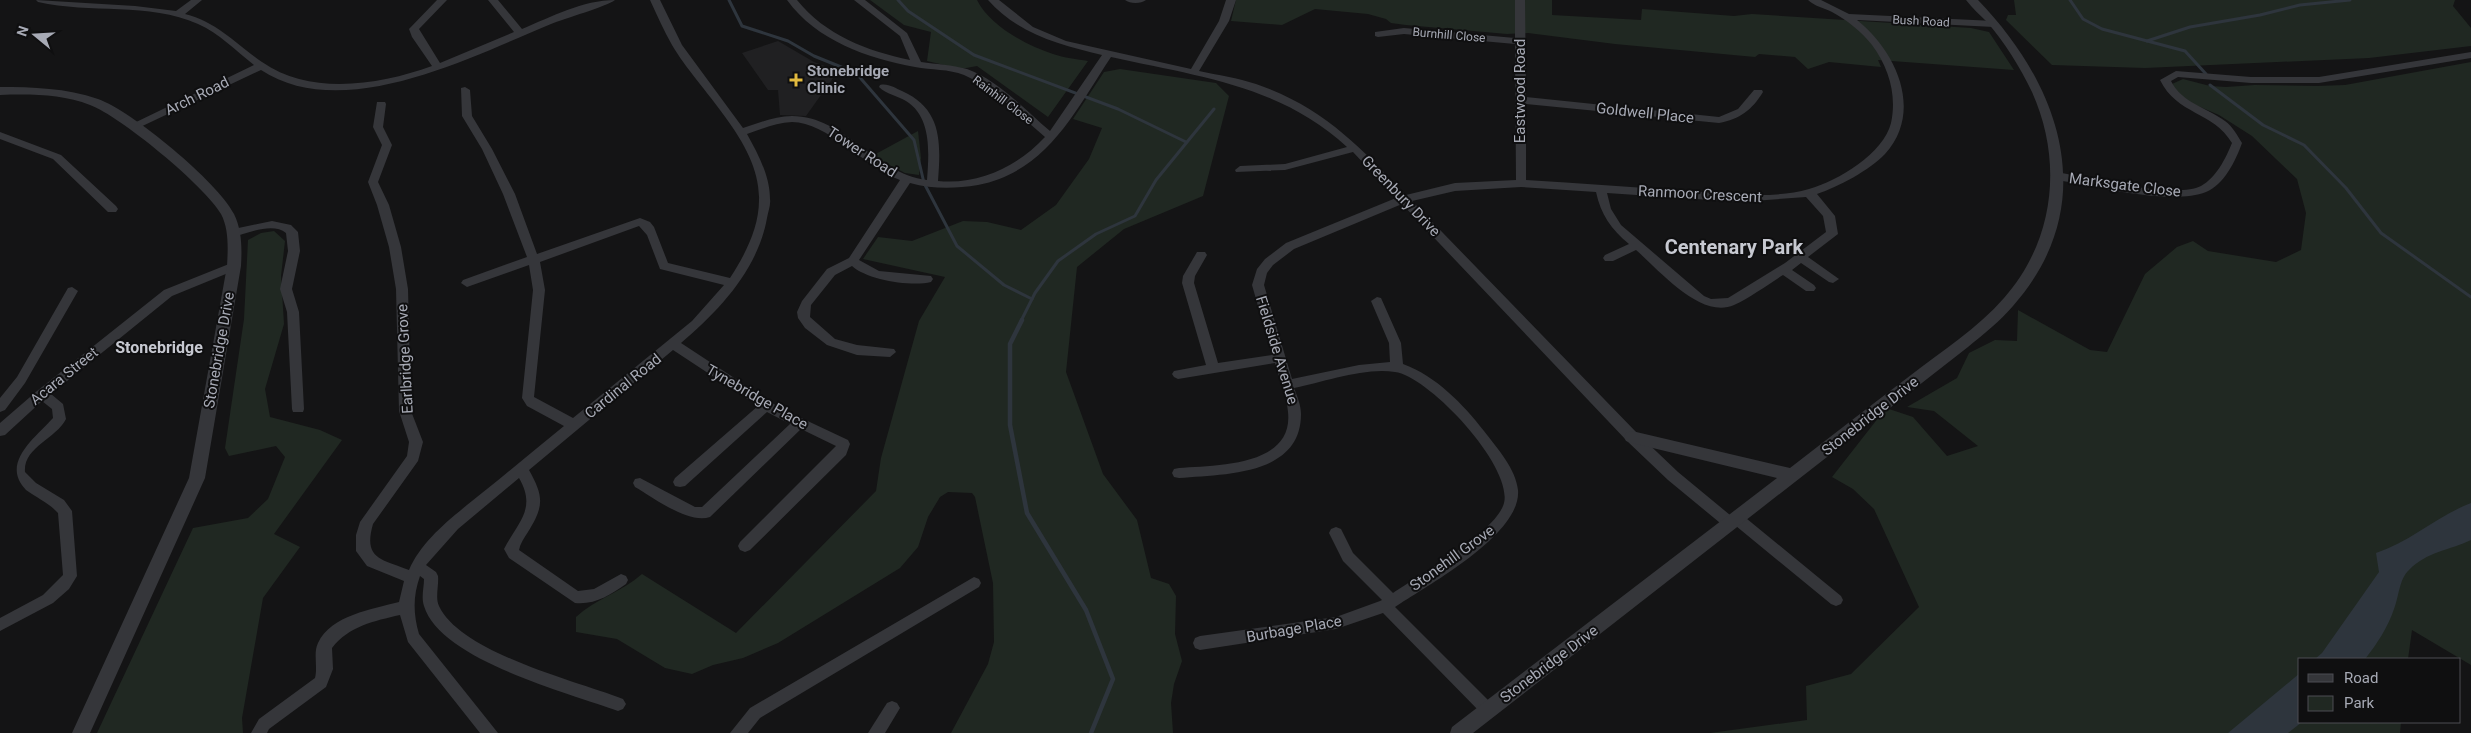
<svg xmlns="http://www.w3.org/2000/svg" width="2471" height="733" viewBox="0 0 2471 733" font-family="Roboto,sans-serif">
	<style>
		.built { fill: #202022 }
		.green { fill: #202822 }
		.water { fill: #2e353d }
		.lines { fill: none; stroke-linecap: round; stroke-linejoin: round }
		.stream-far1 { stroke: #2e353d; stroke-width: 3 }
		.stream { stroke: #2e353d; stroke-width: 4.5 }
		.minor { fill: #35363a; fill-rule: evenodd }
		.tertiary { fill: #35363a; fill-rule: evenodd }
		.poi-dot { fill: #e2ba3f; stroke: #0f0f10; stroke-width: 2 }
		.labels { text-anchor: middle; stroke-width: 4; stroke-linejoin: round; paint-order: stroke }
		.far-street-label { font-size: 12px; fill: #a7aab5; stroke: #0f0f10 }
		.poi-label { font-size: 15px; font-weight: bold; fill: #a7aab5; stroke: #0f0f10; text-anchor: start }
		.street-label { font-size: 15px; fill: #a7aab5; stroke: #0f0f10 }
		.neighbourhood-label { font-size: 16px; font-weight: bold; fill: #c7c9d1; stroke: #0f0f10 }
		.district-label { font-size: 20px; font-weight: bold; fill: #c7c9d1; stroke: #0f0f10 }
	</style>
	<rect width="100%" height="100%" fill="#141415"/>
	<path class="built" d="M778 41 814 62 838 71 806 116 780 115 778 90H768L742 53Z"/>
	<g class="green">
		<path d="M870 0H977C990 26 1026 45 1053 54 1064 58 1077 59 1088 61L1048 117 977 66 961 69 927 61 931 32 904 25Z"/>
		<path d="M1236 0H1552V15L1641 20 1642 9 1734 16 1752 14 1971 28 1989 32 2014 70 1878 60 1881 67 1829 62 1808 69 1795 57 1759 54 1755 57 1615 44 1528 33 1507 34 1406 25 1391 23 1386 19 1368 14 1315 9 1282 25 1231 21Z"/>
		<path d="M2014 0H2455L2453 6 2471 28V46L2369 58 2145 68 2052 65 2006 20 2008 15H2016Z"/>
		<path d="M2471 62V665L2412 630 2408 659H2300V722H2401L2400 733H1710L1807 720 1806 686 1851 674 1919 607 1874 509 1853 489 1832 477 1886 408 1913 417 1947 456 1978 446 1934 411 1907 407 1957 378 1969 353 1995 340 2017 341 2018 310 2090 350 2107 352 2145 274 2177 247 2193 241 2208 251 2276 262 2301 250 2306 213 2297 179 2252 136 2219 115 2191 103 2177 95 2172 84 2183 79 2210 86 2226 87 2255 85 2317 86 2345 85Z"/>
		<path d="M1120 69 1216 83 1229 96 1203 196 1124 229 1077 267 1066 372 1103 474 1137 520 1151 578 1169 584 1176 596 1175 634 1182 661 1174 684 1171 703 1173 733H951L988 664 994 642 993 583 975 497 972 493 948 492 940 497 928 517 918 547 900 568 778 643 743 658 713 665 692 674 665 668 617 639 576 632V617C595 599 622 592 642 574L736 633 876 491 881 458 919 321 945 277 863 259 878 237 912 241 963 221 987 222 1021 230 1056 205 1089 159 1102 128 1073 119 1104 72Z"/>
		<path d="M918 131 921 158 919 175 905 173 872 156Z"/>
		<path d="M274 231 285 241 281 276 284 324 265 389 270 417 320 430 342 440 274 534 300 547 263 598 242 718 243 733H97L193 528 248 518 268 499 285 457 276 446 229 456 225 448 244 319 248 240 261 233Z"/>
	</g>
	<g class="water">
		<path d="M2471 503V540C2450 550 2426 552 2409 570 2399 579 2399 597 2394 609 2388 627 2377 644 2365 659H2315L2322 653 2379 572 2376 553C2410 542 2437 516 2471 503Z"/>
		<path d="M2300 673V722H2302L2288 733H2228Z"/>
	</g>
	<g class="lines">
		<g class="stream-far1">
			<path d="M729 0 742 26 788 41 814 56 856 73 914 140 924 183 957 246 1004 285 1032 299"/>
			<path d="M898 0 908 11 974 55 1118 109 1186 142"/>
			<path d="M2070 0 2083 19 2102 29 2185 51 2206 74"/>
			<path d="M2147 41 2190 27 2260 15 2300 5 2350 0"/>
			<path d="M2210 85 2263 125 2304 145 2346 188 2381 233 2471 297"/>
			<path d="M1021 321 1035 293 1058 261 1096 234 1135 216 1156 180 1214 109"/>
		</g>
		<path class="stream" d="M1022 320 1010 344V425L1027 513 1086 610 1113 679 1091 733"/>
		<g class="minor">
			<path d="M36 0 135 6 176 11 191 0H202L185 14C217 22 236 44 262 62 311 96 379 85 432 66L412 37 409 29 437 0H447L419 29 440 63 514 32 488 0H498L522 29C551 17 583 0 615 0 608 6 563 19 551 24 471 57 343 124 261 70L134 130 129 127 130 125 254 65C236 51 219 33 198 24 149 2 90 14 38 2Z"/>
			<path d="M650 0H660L682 45 743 128C759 123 775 116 792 116 845 116 875 174 927 180 929 153 932 117 906 101 898 96 886 94 879 87L880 85C888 83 895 88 902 91 942 109 941 142 938 181 979 185 1017 167 1045 137 1020 116 994 88 964 75 949 69 931 70 915 67 867 58 817 41 787 0H797C825 35 867 51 910 60L900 36 854 0H865L907 33 921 62C936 64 952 65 967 69 998 80 1025 110 1050 131L1102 55C1060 45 1018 34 988 0H999L1033 27 1066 41 1191 69 1219 21 1226 0H1236L1229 21 1199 71C1218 75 1238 78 1256 84 1323 107 1359 146 1406 195L1455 183 1516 180 1515 44 1404 34 1378 37 1375 36V32L1404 28 1515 38V0H1525L1526 97 1719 117 1738 109 1754 90H1762L1763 92C1752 110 1740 119 1719 123L1526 104V180C1579 183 1632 187 1685 191 1725 193 1770 200 1809 189 1838 181 1884 153 1891 123 1897 95 1889 68 1872 45 1862 32 1847 20 1832 12 1824 8 1814 6 1808 0H1821L1849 14 1994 21 1999 24 1994 27 1857 20C1896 51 1924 111 1885 154 1870 170 1838 187 1817 194L1835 216 1838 234 1808 257 1839 279 1833 283 1829 282 1801 263 1792 270 1814 285 1816 288 1814 291H1806L1783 275C1767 285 1751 297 1734 305 1701 320 1659 270 1636 250L1613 261H1605L1603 258 1605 255 1629 244C1611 229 1601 215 1596 192L1521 187 1455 191 1412 201 1637 433 1678 472 1730 515 1736 512 1741 514 1841 596 1843 600 1841 604 1836 606 1831 604 1736 526 1730 529 1725 527 1668 480 1627 441 1402 204 1294 249 1273 265 1267 273 1264 285 1292 379 1359 365 1390 362 1389 343 1371 301 1377 297 1381 298 1401 343 1403 364C1436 376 1463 404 1484 431 1497 448 1516 469 1518 490 1522 534 1428 585 1395 607L1493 705 1496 710 1493 715 1488 717 1483 715 1383 613 1336 629 1200 650 1195 648 1193 643 1195 638 1200 636 1336 617 1380 601 1382 600 1343 561 1329 533 1331 529 1336 527 1341 529 1353 553 1393 593C1420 575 1491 535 1503 506 1518 471 1429 376 1395 372 1365 367 1324 382 1294 388 1297 396 1301 405 1301 414 1301 476 1224 474 1179 478L1174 477 1172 473 1174 469 1179 468C1215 465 1294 467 1288 412 1287 396 1279 379 1275 363L1178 379 1174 377 1172 374 1174 371 1206 365 1182 283 1183 276 1197 252H1205L1207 255 1195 276 1194 283 1218 363 1272 355 1252 285 1257 269 1265 259 1286 243 1396 198 1353 152 1285 170 1236 172 1235 170 1240 166 1285 164 1347 147C1280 85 1196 76 1111 57 1075 111 1048 171 978 185 954 189 932 189 910 183L859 260 879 271 931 276 933 279 931 282C912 287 867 280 852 266L835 275 811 305 810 317 835 339 857 345 894 349 896 352 890 357 857 355 827 345 805 328 798 318 797 312 802 301 827 269 849 258 900 180C865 167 827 122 792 122 776 123 761 129 747 134 758 154 770 176 770 199 771 205 768 212 767 218 758 269 720 310 681 343L780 408 848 440 850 444 846 455 750 550 745 552 740 550 738 546 740 542 836 446 801 429 710 517C688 524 654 498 635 487L633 483 635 479 640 478 695 507H702L790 424 767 412 685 486 680 487 675 486 673 482 675 478 758 406 673 350 529 470C544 497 544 506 528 532 524 538 520 544 519 550L578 591 594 589 621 574 626 576 628 580 626 584C610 595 595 605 575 603L509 558 504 549C518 522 537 509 519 478L458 529 426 565 436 572 438 576C439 585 435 598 439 606 461 653 576 681 623 699L626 704 623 709 618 711C569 693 440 660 424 606 421 597 424 588 424 579L420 576C413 596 413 613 419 634L498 733H480L408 642 400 615C374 621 349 626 332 648L333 669 326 687 269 729 267 733H251L259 719 315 678C318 667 313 653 318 643 331 615 373 609 399 602L404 581 367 566 356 551V535L360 522 407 456 409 442 399 411 396 289 389 247 377 205 368 182 382 145 373 127 377 102H385L386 104 383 127 392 145 378 182 389 205 401 247 408 289 411 411 423 442 418 461 373 524C363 559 381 559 409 570 423 537 459 512 487 489 513 468 538 447 564 426L527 406 522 398 533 290 529 265 467 287 461 283 463 280 527 257 503 194 482 149 462 116 461 88 465 87 470 90 472 116 492 149 515 194 537 254 640 218 650 222 654 227 668 263 730 278C745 255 759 228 759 200 761 143 699 91 672 45 664 31 657 15 650 0ZM1607 193 1740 202 1806 197 1823 216 1826 232 1785 263 1728 298 1711 299 1704 296 1621 225 1611 209ZM639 226 647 235 660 269 724 285 692 321 573 418 534 397 545 290 540 262Z"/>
			<path d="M1125 0H1146C1141 4 1130 4 1125 0Z"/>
			<path d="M2471 52V58L2319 83H2251L2178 77 2171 81C2182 103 2206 107 2225 121 2233 127 2237 135 2242 143 2236 160 2224 185 2206 192 2171 206 2095 186 2057 180L2052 176 2057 172C2087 178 2175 199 2201 186 2216 178 2226 158 2232 143 2213 111 2177 115 2160 80L2176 71 2251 77H2319Z"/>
			<path d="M0 132 61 155 116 206 118 209 116 212H108L53 159 0 139Z"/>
			<path d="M272 221 291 225 298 232 300 251 292 289 299 312 304 409 303 412H293L292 409 287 312 280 289 288 251 286 233C273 222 248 233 233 237L227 233 229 230Z"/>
			<path d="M234 262 240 266 238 269 172 296 51 394 63 404 66 419C56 439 23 447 25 472L36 483 64 500 72 511 77 576 69 589 53 603 0 631V618L43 595 63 575 58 513C49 503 37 498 26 490 0 463 35 438 53 418L52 409 42 401 5 435 0 436V423L37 391 164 290Z"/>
			<path d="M72 287 78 291 25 383 5 410 0 412V398L17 377 68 288Z"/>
			<path d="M974 577 979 579 981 583 979 587 760 718 748 733H730L750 708Z"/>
			<path d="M892 701 897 703 900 708 885 733H868L887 703Z"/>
		</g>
		<g class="tertiary">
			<path d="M1966 0H1978C2062 87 2102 205 2013 306 2000 321 1984 334 1968 347L1473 733H1450L1452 727 1777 478 1632 443 1626 441 1624 437 1626 433 1632 431 1790 468C1830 437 1870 406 1911 375 1942 351 1978 328 2004 298 2055 240 2063 161 2032 92 2020 67 2005 43 1987 22 1980 15 1972 8 1966 0Z"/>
			<path d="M0 87C33 87 66 88 98 99 132 111 218 182 234 214 242 230 242 249 241 266L205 478 90 733H72L189 478 227 266C228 249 229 229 221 214 205 186 120 116 90 105 62 94 30 94 0 95Z"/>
		</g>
	</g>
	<path class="poi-dot" d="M793.5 72.5h5v5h5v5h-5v5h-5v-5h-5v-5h5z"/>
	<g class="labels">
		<g class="far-street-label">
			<text transform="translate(1921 21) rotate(3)" y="4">Bush Road</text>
			<text transform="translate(1449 35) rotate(5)" y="4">Burnhill Close</text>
			<text transform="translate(1003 100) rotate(37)" y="4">Rainhill Close</text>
		</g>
		<g class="poi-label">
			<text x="807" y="76">Stonebridge<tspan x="807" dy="17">Clinic</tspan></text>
		</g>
		<g class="street-label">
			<text transform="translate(1520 91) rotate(-90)" y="5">Eastwood Road</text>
			<text transform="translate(197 96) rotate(-26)" y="5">Arch Road</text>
			<text transform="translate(1645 113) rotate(6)" y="5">Goldwell Place</text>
			<text transform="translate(862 152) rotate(33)" y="5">Tower Road</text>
			<text transform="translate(2125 185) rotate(7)" y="5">Marksgate Close</text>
			<text transform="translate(1700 194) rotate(3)" y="5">Ranmoor Crescent</text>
			<text transform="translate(1401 196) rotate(46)" y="5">Greenbury Drive</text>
			<text transform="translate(219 350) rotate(-80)" y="5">Stonebridge Drive</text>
			<text transform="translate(1277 350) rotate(73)" y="5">Fieldside Avenue</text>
			<text transform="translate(405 359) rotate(-93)" y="5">Earlbridge Grove</text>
			<text transform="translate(64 376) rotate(-39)" y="5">Acara Street</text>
			<text transform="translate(623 386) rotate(-39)" y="5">Cardinal Road</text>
			<text transform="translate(757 397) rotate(30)" y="5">Tynebridge Place</text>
			<text transform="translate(1870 416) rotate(-38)" y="5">Stonebridge Drive</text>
			<text transform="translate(1452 558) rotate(-36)" y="5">Stonehill Grove</text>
			<text transform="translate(1294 629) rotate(-10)" y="5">Burbage Place</text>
			<text transform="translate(1549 664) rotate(-37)" y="5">Stonebridge Drive</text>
		</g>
		<g class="neighbourhood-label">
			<text x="159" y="353">Stonebridge</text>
		</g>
		<g class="district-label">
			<text x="1734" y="254">Centenary Park</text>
		</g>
	</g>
	<rect x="2298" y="658" width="162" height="65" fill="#0f0f10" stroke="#4c4d52"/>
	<rect x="2308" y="674" width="25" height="8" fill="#35363a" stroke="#4c4d52"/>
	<text x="2344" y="683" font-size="15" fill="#a7aab5">Road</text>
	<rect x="2308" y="696" width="25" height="15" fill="#202822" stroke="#4c4d52"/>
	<text x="2344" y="708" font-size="15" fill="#a7aab5">Park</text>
	<g transform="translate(35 35) rotate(288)" stroke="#0f0f10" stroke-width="4" paint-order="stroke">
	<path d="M0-4L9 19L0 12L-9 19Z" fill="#a7aab5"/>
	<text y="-8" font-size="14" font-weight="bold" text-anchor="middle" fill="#a7aab5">N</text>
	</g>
</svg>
